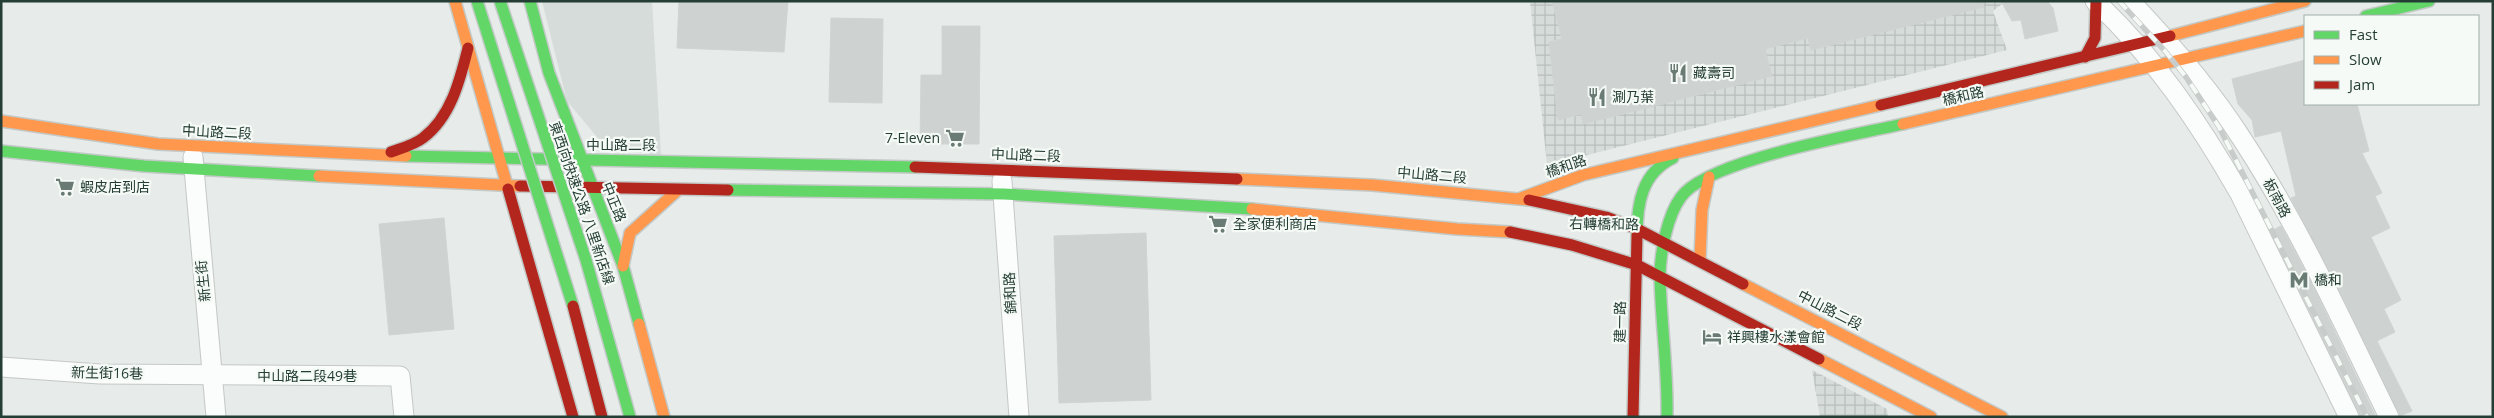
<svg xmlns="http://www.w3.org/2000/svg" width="2494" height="418" viewBox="0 0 2494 418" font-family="'Open Sans','Noto Sans TC',sans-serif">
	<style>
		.built { fill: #d5dcd9 }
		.industrial { fill: url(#industrial-grid) }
		.building { fill: #ced2d0; stroke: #d0d4d2 }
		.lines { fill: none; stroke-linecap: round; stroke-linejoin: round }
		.street-casing { stroke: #c4c8c6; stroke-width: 21 }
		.fast-casing { stroke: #c3c9c6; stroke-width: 14 }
		.slow-casing { stroke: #c3c9c6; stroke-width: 14 }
		.jam-casing { stroke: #c3c9c6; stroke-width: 14 }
		.street { stroke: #fbfcfc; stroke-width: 19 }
		.fast { stroke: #63d668; stroke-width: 11 }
		.slow { stroke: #ff974d; stroke-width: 11 }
		.jam { stroke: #b3261e; stroke-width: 11 }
		.rail-casing { stroke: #c8ccca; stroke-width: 5.5 }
		.rail { stroke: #f5faf7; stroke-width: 4; stroke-dasharray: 11; stroke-linecap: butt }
		.fast-bridge-casing { stroke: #c2cac7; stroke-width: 14; stroke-linecap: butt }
		.jam-bridge-casing { stroke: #c2cac7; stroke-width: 14; stroke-linecap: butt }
		.fast-bridge { stroke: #63d668; stroke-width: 11 }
		.jam-bridge { stroke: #b3261e; stroke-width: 11 }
		.labels { text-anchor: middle; stroke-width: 4.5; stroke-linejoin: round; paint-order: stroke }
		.poi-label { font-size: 14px; fill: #253e35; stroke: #f5faf7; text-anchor: start }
		.street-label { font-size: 14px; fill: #253e35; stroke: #f5faf7 }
	</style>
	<defs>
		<pattern id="industrial-grid" width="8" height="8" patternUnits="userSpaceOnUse" patternTransform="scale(1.25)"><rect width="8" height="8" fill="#d5dcd9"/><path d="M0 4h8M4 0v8" fill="none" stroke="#b7bebb"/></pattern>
	</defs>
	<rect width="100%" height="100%" fill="#e7ebe9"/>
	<path class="built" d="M542 1H652L661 155 607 149 567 101Z"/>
	<g class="industrial">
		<path d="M1530 1H2006L1993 11 2007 50 1547 165Z"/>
		<path d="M1812 370 1887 409 1888 417H1820Z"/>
	</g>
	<g class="building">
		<path d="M679 1H788L784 52 677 48Z"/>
		<path d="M1552 1H1983L1984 7 1811 50 1808 38 1765 49 1772 76 1583 124 1581 114 1558 120 1549 42 1562 39Z"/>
		<path d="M2001 1H2047L2053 8 2058 31 2025 39 2021 20 2012 21Z"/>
		<path d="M831 18 883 19 882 103 829 102Z"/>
		<path d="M942 26H980L979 144H920L921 75H942Z"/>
		<path d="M2305 60V104H2357L2369 151 2362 153 2382 193 2375 196 2390 228 2371 237 2401 300 2384 309 2395 332 2377 341 2412 411 2400 416 2347 306 2291 198 2296 196 2281 131 2255 137 2252 120 2238 104 2232 79Z"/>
		<path d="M444 218 454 329 389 335 379 224Z"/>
		<path d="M2281 226 2310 280 2376 417H2360L2271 231Z"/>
		<path d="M1146 233 1151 400 1059 403 1054 236Z"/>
	</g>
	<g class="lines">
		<g class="street-casing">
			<g id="street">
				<path d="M2095 1C2154 56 2200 124 2240 194L2349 417"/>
				<path d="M2130 1C2171 44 2210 89 2242 139 2299 226 2343 323 2389 417"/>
				<path d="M193 157 216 417"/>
				<path d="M1002 181 1019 417"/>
				<path d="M1 367 100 374 400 376 404 417"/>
			</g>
		</g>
		<g class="fast-casing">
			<g id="fast">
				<path d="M530 1 549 73 623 266 639 324"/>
				<path d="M2366 16 2429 1"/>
				<path d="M1 151 144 166 319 176"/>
				<path d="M406 156 915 167"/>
				<path d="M728 190 1004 194 1252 209"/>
				<path d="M1637 235C1637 203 1642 173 1673 158"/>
				<path d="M1667 417C1668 370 1661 324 1660 277 1660 253 1667 216 1681 197 1707 160 1856 135 1903 124"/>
			</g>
		</g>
		<g class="slow-casing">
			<g id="slow">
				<path d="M455 1 508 189"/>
				<path d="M2170 36 2305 1"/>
				<path d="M1 121 158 144 406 156"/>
				<path d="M1903 124 2305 31"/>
				<path d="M319 176 520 186"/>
				<path d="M1237 179 1372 185 1529 200"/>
				<path d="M1521 198 1583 175 1881 105"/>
				<path d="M1252 209 1457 229 1510 232"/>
				<path d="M1700 259 1702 210 1709 177"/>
				<path d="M623 266 630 233 678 190"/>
				<path d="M1743 284 2002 417"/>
				<path d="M639 324 664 417"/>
				<path d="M1819 359 1931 417"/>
			</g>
		</g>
		<g class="jam-casing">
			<g id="jam">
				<path d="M2085 57 2095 38 2096 1"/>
				<path d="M1881 105 2170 36"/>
				<path d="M391 152C402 148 414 145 423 138 451 117 460 80 468 48"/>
				<path d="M915 167 1237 179"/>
				<path d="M520 186 728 190"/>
				<path d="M508 189 573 417"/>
				<path d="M1529 200 1606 217 1635 228 1743 284"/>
				<path d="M1510 232 1572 245 1637 265 1819 359"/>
				<path d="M1633 417 1637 235"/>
			</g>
		</g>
		<use href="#street" class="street"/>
		<use href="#fast" class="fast"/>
		<use href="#slow" class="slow"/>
		<use href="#jam" class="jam"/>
		<g class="rail-casing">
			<path id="rail" d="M2119 1 2165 51 2186 77 2219 127 2367 417"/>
		</g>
		<use href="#rail" class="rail"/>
		<g class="fast-bridge-casing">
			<g id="fast-bridge">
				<path d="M477 1 573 306"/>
				<path d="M500 1 586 260 630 417"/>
			</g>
		</g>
		<g class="jam-bridge-casing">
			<path id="jam-bridge" d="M573 306 602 417"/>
		</g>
		<use href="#fast-bridge" class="fast-bridge"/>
		<use href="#jam-bridge" class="jam-bridge"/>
	</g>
	<defs>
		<g id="restaurant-bare" transform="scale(1.5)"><path d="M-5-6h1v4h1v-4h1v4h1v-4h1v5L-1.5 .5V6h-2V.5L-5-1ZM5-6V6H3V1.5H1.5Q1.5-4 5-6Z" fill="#697b74" stroke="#f5faf7" stroke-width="2.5" paint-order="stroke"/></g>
		<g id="supermarket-bare" transform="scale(1.5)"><path d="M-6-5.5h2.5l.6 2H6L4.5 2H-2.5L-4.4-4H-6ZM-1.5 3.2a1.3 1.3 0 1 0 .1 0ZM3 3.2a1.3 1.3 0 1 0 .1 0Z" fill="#697b74" stroke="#f5faf7" stroke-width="2.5" paint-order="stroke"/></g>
		<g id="metro-bare" transform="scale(1.5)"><path d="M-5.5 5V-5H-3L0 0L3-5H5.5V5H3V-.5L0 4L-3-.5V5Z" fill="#697b74" stroke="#f5faf7" stroke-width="2.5" paint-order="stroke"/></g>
		<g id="hotel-bare" transform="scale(1.5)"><path d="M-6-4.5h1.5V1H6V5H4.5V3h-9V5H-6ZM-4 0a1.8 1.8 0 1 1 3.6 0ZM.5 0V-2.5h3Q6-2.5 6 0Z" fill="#697b74" stroke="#f5faf7" stroke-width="2.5" paint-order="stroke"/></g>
	</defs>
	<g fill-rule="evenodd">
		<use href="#restaurant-bare" x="1678" y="73"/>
		<use href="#restaurant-bare" x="1597" y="97"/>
		<use href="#supermarket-bare" x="955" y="138"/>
		<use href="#supermarket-bare" x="65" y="187"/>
		<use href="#supermarket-bare" x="1218" y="224"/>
		<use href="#metro-bare" x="2299" y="280"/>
		<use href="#hotel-bare" x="1712" y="337"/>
	</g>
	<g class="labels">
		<g class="poi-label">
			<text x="1693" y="78">藏壽司</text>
			<text x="1612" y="102">涮乃葉</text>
			<text x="940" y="143" text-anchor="end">7-Eleven</text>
			<text x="80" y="192">蝦皮店到店</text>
			<text x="1233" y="229">全家便利商店</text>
			<text x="2314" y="285">橋和</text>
			<text x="1727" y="342">祥興樓水漾會館</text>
		</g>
		<g class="street-label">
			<text transform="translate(1963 96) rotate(-13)" y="5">橋和路</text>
			<text transform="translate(217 132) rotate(3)" y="5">中山路二段</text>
			<text x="621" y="150">中山路二段</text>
			<text transform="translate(1026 155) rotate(2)" y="5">中山路二段</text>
			<text transform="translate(1566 166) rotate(-19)" y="5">橋和路</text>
			<text transform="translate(1432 175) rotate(5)" y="5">中山路二段</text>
			<text transform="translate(2277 198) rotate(62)" y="5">板南路</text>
			<text transform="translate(614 202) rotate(68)" y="5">中正路</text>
			<text transform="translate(582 203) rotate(71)" y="5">東西向快速公路 八里新店線</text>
			<text transform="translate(1604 224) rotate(1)" y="5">右轉橋和路</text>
			<text transform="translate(203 281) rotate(-96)" y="5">新生街</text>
			<text transform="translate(1010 293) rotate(-93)" y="5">錦和路</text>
			<text transform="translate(1830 310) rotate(27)" y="5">中山路二段</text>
			<text transform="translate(1620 322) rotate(-89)" y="5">建一路</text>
			<text transform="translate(107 373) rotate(1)" y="5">新生街16巷</text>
			<text x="307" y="381">中山路二段49巷</text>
		</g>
	</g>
	<rect width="2494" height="418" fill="none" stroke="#253e35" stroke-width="5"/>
	<rect x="2304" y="15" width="175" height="90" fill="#f5faf7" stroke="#a2afa9"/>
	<rect x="2314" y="31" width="25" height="8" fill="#63d668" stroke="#a2afa9"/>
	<text x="2349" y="40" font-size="15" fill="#253e35">Fast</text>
	<rect x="2314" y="56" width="25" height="8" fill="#ff974d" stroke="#a2afa9"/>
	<text x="2349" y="65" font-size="15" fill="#253e35">Slow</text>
	<rect x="2314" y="81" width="25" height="8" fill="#b3261e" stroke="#a2afa9"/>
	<text x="2349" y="90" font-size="15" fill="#253e35">Jam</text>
</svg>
